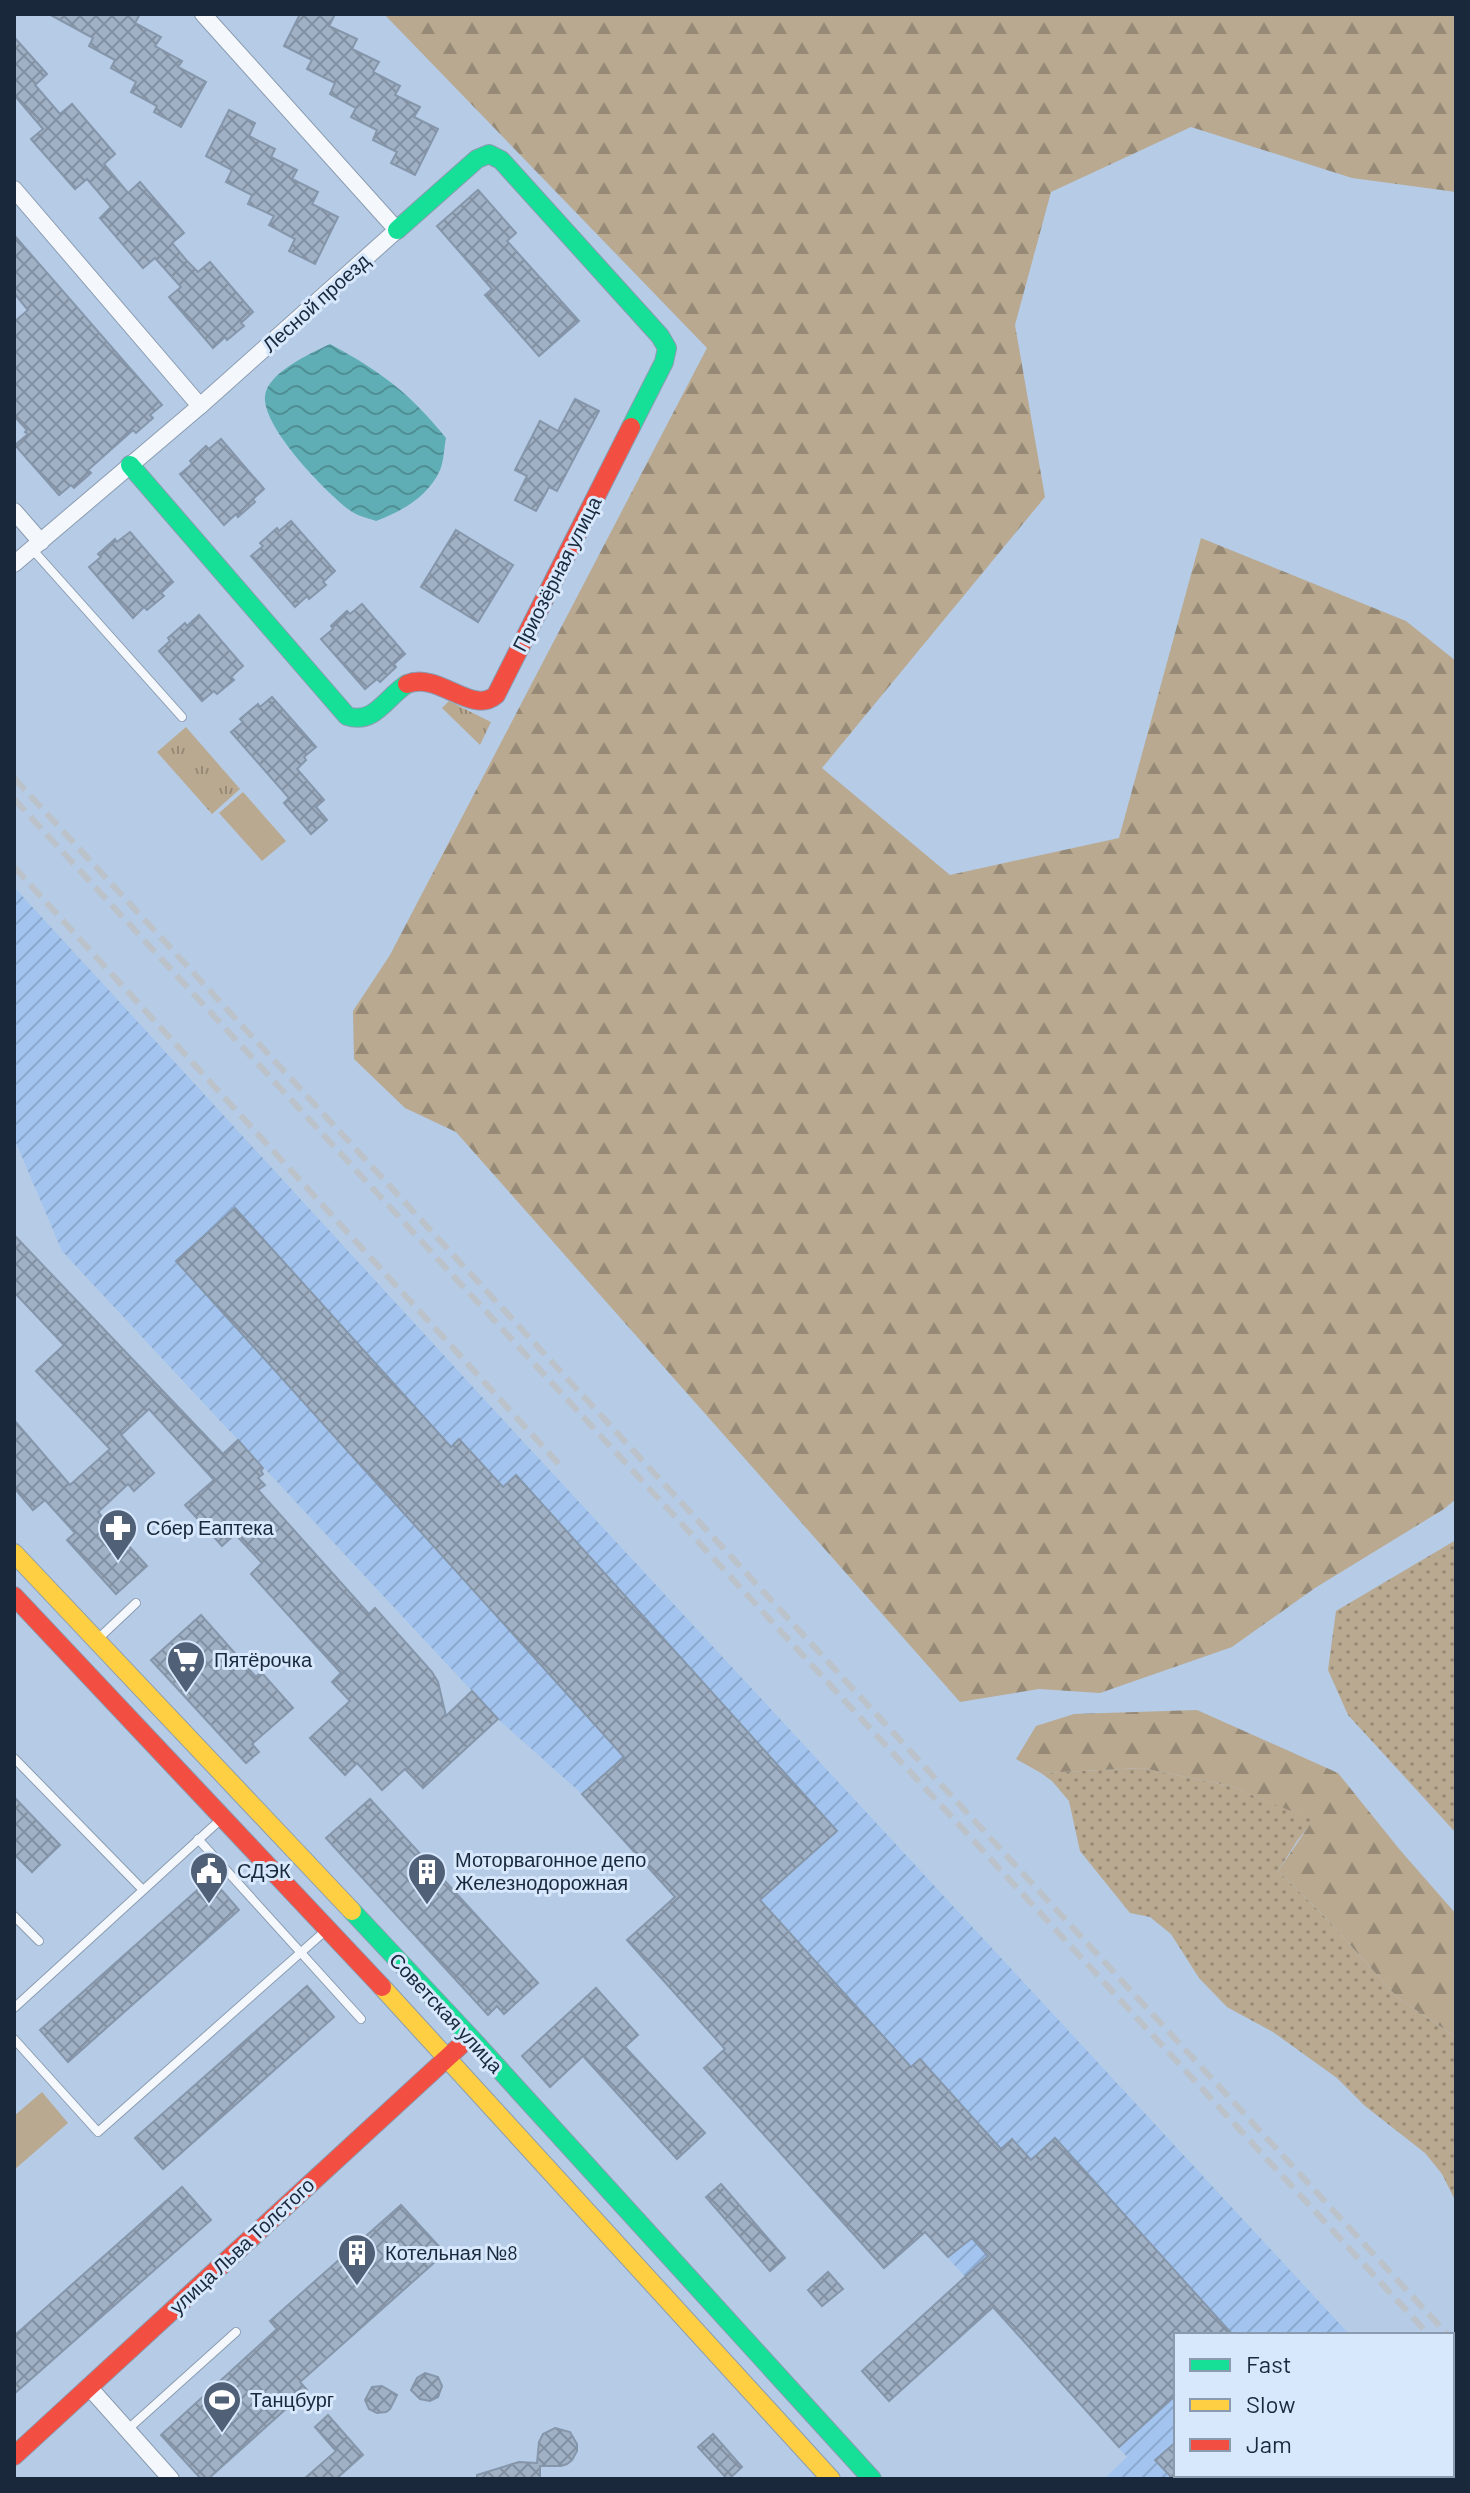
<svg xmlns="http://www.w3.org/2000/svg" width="1470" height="2493" viewBox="0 0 1470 2493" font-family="Barlow,sans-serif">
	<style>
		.industrial { fill: url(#industrial-furrows) }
		.grass { fill: url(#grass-dots) }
		.forest { fill: url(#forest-firs) }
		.park { fill: url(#park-tufts) }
		.pitch { fill: #b9a990 }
		.water { fill: url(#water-waves) }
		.building { fill: url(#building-cross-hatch); stroke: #8596aa; stroke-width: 2 }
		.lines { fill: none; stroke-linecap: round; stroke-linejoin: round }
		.lane-casing { stroke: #8b9cb1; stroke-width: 10 }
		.street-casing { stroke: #8b9cb1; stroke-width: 18 }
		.fast-casing { stroke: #8b9cb1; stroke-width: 20 }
		.slow-casing { stroke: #8b9cb1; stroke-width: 20 }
		.jam-casing { stroke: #8b9cb1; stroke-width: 20 }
		.lane { stroke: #f4f7fb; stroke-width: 8 }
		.street { stroke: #f4f7fb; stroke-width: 16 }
		.fast { stroke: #16e098; stroke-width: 18 }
		.slow { stroke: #ffcf43; stroke-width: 18 }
		.jam { stroke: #f24e42; stroke-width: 18 }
		.rail { stroke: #bbc2c9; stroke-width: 6; stroke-dasharray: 16 8; stroke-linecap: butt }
		.labels { text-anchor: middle; stroke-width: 6; stroke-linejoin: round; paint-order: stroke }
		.street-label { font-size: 20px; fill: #19283b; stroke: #d7e7fc }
		.poi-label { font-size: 20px; fill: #19283b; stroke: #d7e7fc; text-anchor: start }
	</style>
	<defs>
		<pattern id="industrial-furrows" width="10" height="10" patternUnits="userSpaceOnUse" patternTransform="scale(2)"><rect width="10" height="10" fill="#a2c4ef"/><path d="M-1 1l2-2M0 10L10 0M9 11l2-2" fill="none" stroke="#8ba8ce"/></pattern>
		<pattern id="grass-dots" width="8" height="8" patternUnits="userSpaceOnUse" patternTransform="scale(2)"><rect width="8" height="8" fill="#b9a990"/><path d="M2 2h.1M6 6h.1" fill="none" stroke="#968a77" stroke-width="1.8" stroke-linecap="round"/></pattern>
		<pattern id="forest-firs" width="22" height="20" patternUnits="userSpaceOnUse" patternTransform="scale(2)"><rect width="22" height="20" fill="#b9a990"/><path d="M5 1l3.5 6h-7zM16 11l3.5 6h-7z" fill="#968a77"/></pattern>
		<pattern id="park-tufts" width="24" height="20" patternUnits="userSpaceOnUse" patternTransform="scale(2)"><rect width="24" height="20" fill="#b9a990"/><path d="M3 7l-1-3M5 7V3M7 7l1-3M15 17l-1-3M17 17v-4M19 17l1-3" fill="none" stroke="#968a77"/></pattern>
		<pattern id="water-waves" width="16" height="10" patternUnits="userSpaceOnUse" patternTransform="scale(2)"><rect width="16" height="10" fill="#60aeb5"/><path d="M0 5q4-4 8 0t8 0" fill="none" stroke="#4e8e94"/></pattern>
		<pattern id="building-cross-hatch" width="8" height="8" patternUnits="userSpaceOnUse" patternTransform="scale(2)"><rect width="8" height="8" fill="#a0b1c6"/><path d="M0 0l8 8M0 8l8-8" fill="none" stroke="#8290a2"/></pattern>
	</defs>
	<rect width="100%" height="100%" fill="#b5cbe6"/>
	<path class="industrial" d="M14 887 494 1410 1350 2335H1176V2475H1452V2446L1456 2451V2479H1104L1127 2457 925 2232 884 2268 704 2068 725 2049 627 1940 675 1896 582 1794 498 1719 62 1251 14 1138Z"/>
	<g class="grass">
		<path d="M1456 1540V1833L1348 1715 1328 1670 1336 1611Z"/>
		<path d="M1142 1768 1230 1786 1314 1820 1297 1841 1278 1871 1324 1916 1398 1998 1456 2037V2202L1442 2174 1425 2153 1365 2106 1337 2078 1273 2032 1227 2007 1199 1978 1171 1934 1150 1917 1130 1913 1080 1851 1069 1801 1052 1781 1041 1773Z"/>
	</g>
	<g class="forest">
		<path d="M384 14H1456V192L1352 178 1191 127 1051 192 1015 325 1045 497 822 768 950 875 1119 838 1201 538 1406 621 1456 661V1499L1444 1509 1315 1588 1232 1647 1100 1693 1039 1689 960 1702 456 1132 405 1108 354 1059 353 1011 390 955 707 348Z"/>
		<path d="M1197 1710 1338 1773 1400 1850 1456 1914V2037L1398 1998 1324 1916 1278 1871 1313 1820 1230 1786 1142 1768 1041 1773 1016 1759 1036 1726 1074 1714Z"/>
	</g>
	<g class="park">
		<path d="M449 701 491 722 480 745 442 708Z"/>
		<path d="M186 727 240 789 212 814 157 752Z"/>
	</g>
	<g class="pitch">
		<path d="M243 792 286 841 262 861 219 813Z"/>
		<path d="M42 2092 68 2123 14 2170V2116Z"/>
	</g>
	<path class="water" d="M330 344C380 371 410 393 446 438 444 448 444 461 440 470 428 497 402 511 376 521 367 518 355 515 348 509 325 491 262 427 265 396 267 373 311 353 330 344Z"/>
	<g class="building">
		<path d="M49 14H140L135 23 161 37 155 46 182 61 178 67 206 82 181 127 154 112 157 106 131 92 136 82 111 68 115 60 89 46 93 38Z"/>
		<path d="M300 14H335L329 26 357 39 352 49 379 62 373 72 400 86 395 95 420 107 414 117 438 129 415 175 391 163 397 152 373 140 377 130 351 117 356 108 330 94 335 83 307 69 312 60 284 46Z"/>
		<path d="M14 37 47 74 35 85 60 114 72 104 115 154 104 164 128 193 140 182 184 233 172 243 187 261 198 272 210 262 253 312 241 323 244 326 227 340 225 337 213 348 169 297 181 287 155 258 143 268 100 218 111 207 87 179 75 189 31 139 43 129 14 95Z"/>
		<path d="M229 110 255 123 249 136 275 149 271 157 297 170 292 179 318 192 312 204 338 217 315 264 289 251 295 239 269 225 274 216 248 204 252 195 226 182 232 170 206 156Z"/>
		<path d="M478 190 516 233 507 241 579 321 539 356 485 295 492 289 437 226Z"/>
		<path d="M14 235 162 405 150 415 153 418 136 433 133 430 88 470 91 473 74 488 71 485 59 495 15 445 28 434 25 432 27 430 14 416V322L28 310 14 293Z"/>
		<path d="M575 399 599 411 557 491 549 487 536 511 515 500 527 476 515 470 540 421 558 431Z"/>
		<path d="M221 439 264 489 253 499 255 502 238 517 236 514 224 525 180 474 192 464 190 461 206 446 209 449Z"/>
		<path d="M291 521 335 571 323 582 326 585 309 599 307 596 295 607 251 556 263 546 260 543 277 528 279 531Z"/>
		<path d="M456 530 513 565 478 622 421 587Z"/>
		<path d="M130 532 173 582 161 593 164 596 147 610 144 607 133 618 89 567 101 557 98 554 115 539 117 542Z"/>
		<path d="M362 604 405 654 394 664 396 667 380 682 377 679 365 689 321 639 333 629 331 626 347 611 350 614Z"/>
		<path d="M199 615 243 666 231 677 234 680 217 694 214 691 202 701 159 651 170 641 168 638 185 623 187 626Z"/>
		<path d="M272 697 316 747 304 757 306 760 297 769 324 800 316 807 327 820 311 834 284 803 289 798 231 732 243 722 240 719 258 704 260 707Z"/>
		<path d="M235 1208 451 1447 459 1439 503 1487 516 1475 837 1831 760 1900 911 2067 920 2059 1001 2149 1012 2139 1031 2160 1055 2138 1233 2335H1176V2395L1119 2447 993 2307 889 2401 862 2371 988 2256 972 2238 948 2257 925 2232 884 2268 704 2068 725 2049 627 1940 675 1897 582 1794 624 1757 176 1261Z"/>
		<path d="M14 1235 223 1454 238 1440 263 1468 261 1471 263 1474 258 1478 265 1485 258 1490 369 1614 375 1608 432 1672 438 1682 446 1716 472 1691 498 1719 423 1788 405 1769 382 1790 357 1763 345 1775 310 1738 350 1701 332 1682 341 1673 251 1574 262 1563 235 1534 222 1546 185 1505 214 1480 149 1409 121 1435 154 1473 134 1491 128 1484 98 1512 147 1566 116 1594 67 1540 75 1533 45 1500 33 1510 14 1488V1420L70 1485 110 1449 36 1371 64 1345 14 1292Z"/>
		<path d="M201 1615 256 1677 261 1672 293 1708 252 1744 259 1752 246 1763 151 1660Z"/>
		<path d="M14 1797 60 1845 32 1872 14 1854Z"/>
		<path d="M370 1799 538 1983 504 2014 497 2006 488 2015 326 1838Z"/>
		<path d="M211 1878 239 1910 68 2062 40 2030Z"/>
		<path d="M307 1986 334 2017 163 2169 135 2138Z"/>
		<path d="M596 1988 638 2035 625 2047 705 2133 677 2159 583 2056 550 2087 522 2056Z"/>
		<path d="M721 2184 785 2258 770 2271 706 2197Z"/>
		<path d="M182 2187 211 2220 14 2394V2336Z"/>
		<path d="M401 2205 445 2253 300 2382 307 2390 208 2479H201L161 2435 277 2329 270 2321Z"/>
		<path d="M828 2272 843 2289 822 2306 808 2290Z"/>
		<path d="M425 2373 438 2377 442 2386 438 2397 430 2401 420 2399 411 2390 417 2378Z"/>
		<path d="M382 2386 397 2395 390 2409 386 2412 377 2413 369 2409 365 2400 372 2387Z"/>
		<path d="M328 2415 363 2455 336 2479H304L336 2451 315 2427Z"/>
		<path d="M555 2428 570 2432 577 2444V2451L572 2460 567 2464 561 2466H540V2479H477V2475L519 2462 537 2463 539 2442 543 2434Z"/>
		<path d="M713 2434 742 2467 729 2479H727L698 2447Z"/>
		<path d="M1176 2442V2479H1173L1155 2460Z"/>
	</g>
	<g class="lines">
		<g class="lane-casing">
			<g id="lane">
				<path d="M32 549 182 717"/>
				<path d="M100 1637 136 1603"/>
				<path d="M14 1758 143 1890"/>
				<path d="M198 1839 361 2019"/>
				<path d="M14 1916 39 1941"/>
				<path d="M14 2008 219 1821"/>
				<path d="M14 2039 98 2132 324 1932"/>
				<path d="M127 2430 236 2332"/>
			</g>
		</g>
		<g class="street-casing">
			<g id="street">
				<path d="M14 189 200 406"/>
				<path d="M14 511 41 542"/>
				<path d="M14 564 200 406 397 230 203 14"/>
				<path d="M89 2387 171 2479"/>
			</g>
		</g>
		<g class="fast-casing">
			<g id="fast">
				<path d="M397 230 477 159 489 154 501 160 660 336 667 348 664 362 631 427"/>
				<path d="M130 465 347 716C375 725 386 697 407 684"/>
				<path d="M352 1911 470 2037 872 2479"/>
			</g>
		</g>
		<g class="slow-casing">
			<g id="slow">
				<path d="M14 1553 352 1911"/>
				<path d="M382 1987 831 2479"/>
			</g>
		</g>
		<g class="jam-casing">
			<g id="jam">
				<path d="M407 684C438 671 472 716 496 695L631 427"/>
				<path d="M14 1596 382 1987"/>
				<path d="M14 2456 460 2046"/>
			</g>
		</g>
		<use href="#lane" class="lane"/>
		<use href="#street" class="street"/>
		<use href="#fast" class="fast"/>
		<use href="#slow" class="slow"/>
		<use href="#jam" class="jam"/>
		<g class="rail">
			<path d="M14 778 1448 2335"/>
			<path d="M14 799 1429 2335"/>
			<path d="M14 867 559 1464"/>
			<path d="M1452 2360 1456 2364"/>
		</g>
	</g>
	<defs>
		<g id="pharmacy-pin" transform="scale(2)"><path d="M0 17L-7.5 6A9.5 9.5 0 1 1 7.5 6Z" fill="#506177" stroke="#d7e7fc"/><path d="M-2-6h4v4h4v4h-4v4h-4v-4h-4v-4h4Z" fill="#fff"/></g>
		<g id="supermarket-pin" transform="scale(2)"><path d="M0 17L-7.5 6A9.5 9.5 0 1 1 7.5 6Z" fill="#506177" stroke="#d7e7fc"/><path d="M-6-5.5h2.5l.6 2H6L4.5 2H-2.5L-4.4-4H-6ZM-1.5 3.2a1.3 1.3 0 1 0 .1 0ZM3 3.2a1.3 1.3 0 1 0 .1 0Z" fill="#fff"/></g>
		<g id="civic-pin" transform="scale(2)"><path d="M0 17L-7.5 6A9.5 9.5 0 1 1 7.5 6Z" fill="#506177" stroke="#d7e7fc"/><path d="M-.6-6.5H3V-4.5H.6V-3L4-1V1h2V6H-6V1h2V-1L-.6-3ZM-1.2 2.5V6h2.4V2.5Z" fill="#fff"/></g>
		<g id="building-pin" transform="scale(2)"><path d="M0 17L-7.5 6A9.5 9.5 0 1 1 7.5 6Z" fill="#506177" stroke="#d7e7fc"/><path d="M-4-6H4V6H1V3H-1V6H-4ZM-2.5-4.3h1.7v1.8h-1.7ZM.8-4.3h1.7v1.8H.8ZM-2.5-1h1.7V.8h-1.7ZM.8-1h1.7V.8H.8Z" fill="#fff"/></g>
		<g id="stadium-pin" transform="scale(2)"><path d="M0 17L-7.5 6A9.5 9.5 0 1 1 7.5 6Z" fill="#506177" stroke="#d7e7fc"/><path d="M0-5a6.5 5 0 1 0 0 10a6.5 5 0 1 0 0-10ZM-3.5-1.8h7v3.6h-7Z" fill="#fff"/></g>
	</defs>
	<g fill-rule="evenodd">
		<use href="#pharmacy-pin" x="118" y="1528"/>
		<use href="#supermarket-pin" x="186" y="1660"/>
		<use href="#civic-pin" x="209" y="1871"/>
		<use href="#building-pin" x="427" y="1872"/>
		<use href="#building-pin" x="357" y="2253"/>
		<use href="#stadium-pin" x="222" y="2400"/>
	</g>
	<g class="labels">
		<g class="street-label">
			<text transform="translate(316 303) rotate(-42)" y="7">Лесной проезд</text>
			<text transform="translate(557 574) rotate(-63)" y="7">Приозёрная улица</text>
			<text transform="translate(446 2013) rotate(47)" y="7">Советская улица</text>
			<text transform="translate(242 2246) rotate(-43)" y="7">улица Льва Толстого</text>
		</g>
		<g class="poi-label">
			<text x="146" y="1535">Сбер Еаптека</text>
			<text x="214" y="1667">Пятёрочка</text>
			<text x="455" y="1867">Моторвагонное депо<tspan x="455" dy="23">Железнодорожная</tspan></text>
			<text x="237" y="1878">СДЭК</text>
			<text x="385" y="2260">Котельная №8</text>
			<text x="250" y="2407">Танцбург</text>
		</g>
	</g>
	<rect width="1470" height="2493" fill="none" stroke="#19283b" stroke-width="32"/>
	<rect x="1174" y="2333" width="280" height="144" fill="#d7e7fc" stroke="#8b9baf" stroke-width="2"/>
	<rect x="1190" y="2359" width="40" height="12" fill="#16e098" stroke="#8b9baf" stroke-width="2"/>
	<text x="1246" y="2373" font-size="24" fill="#19283b">Fast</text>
	<rect x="1190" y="2399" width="40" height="12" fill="#ffcf43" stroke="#8b9baf" stroke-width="2"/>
	<text x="1246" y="2413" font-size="24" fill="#19283b">Slow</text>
	<rect x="1190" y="2439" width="40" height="12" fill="#f24e42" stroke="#8b9baf" stroke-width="2"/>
	<text x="1246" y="2453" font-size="24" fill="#19283b">Jam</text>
</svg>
